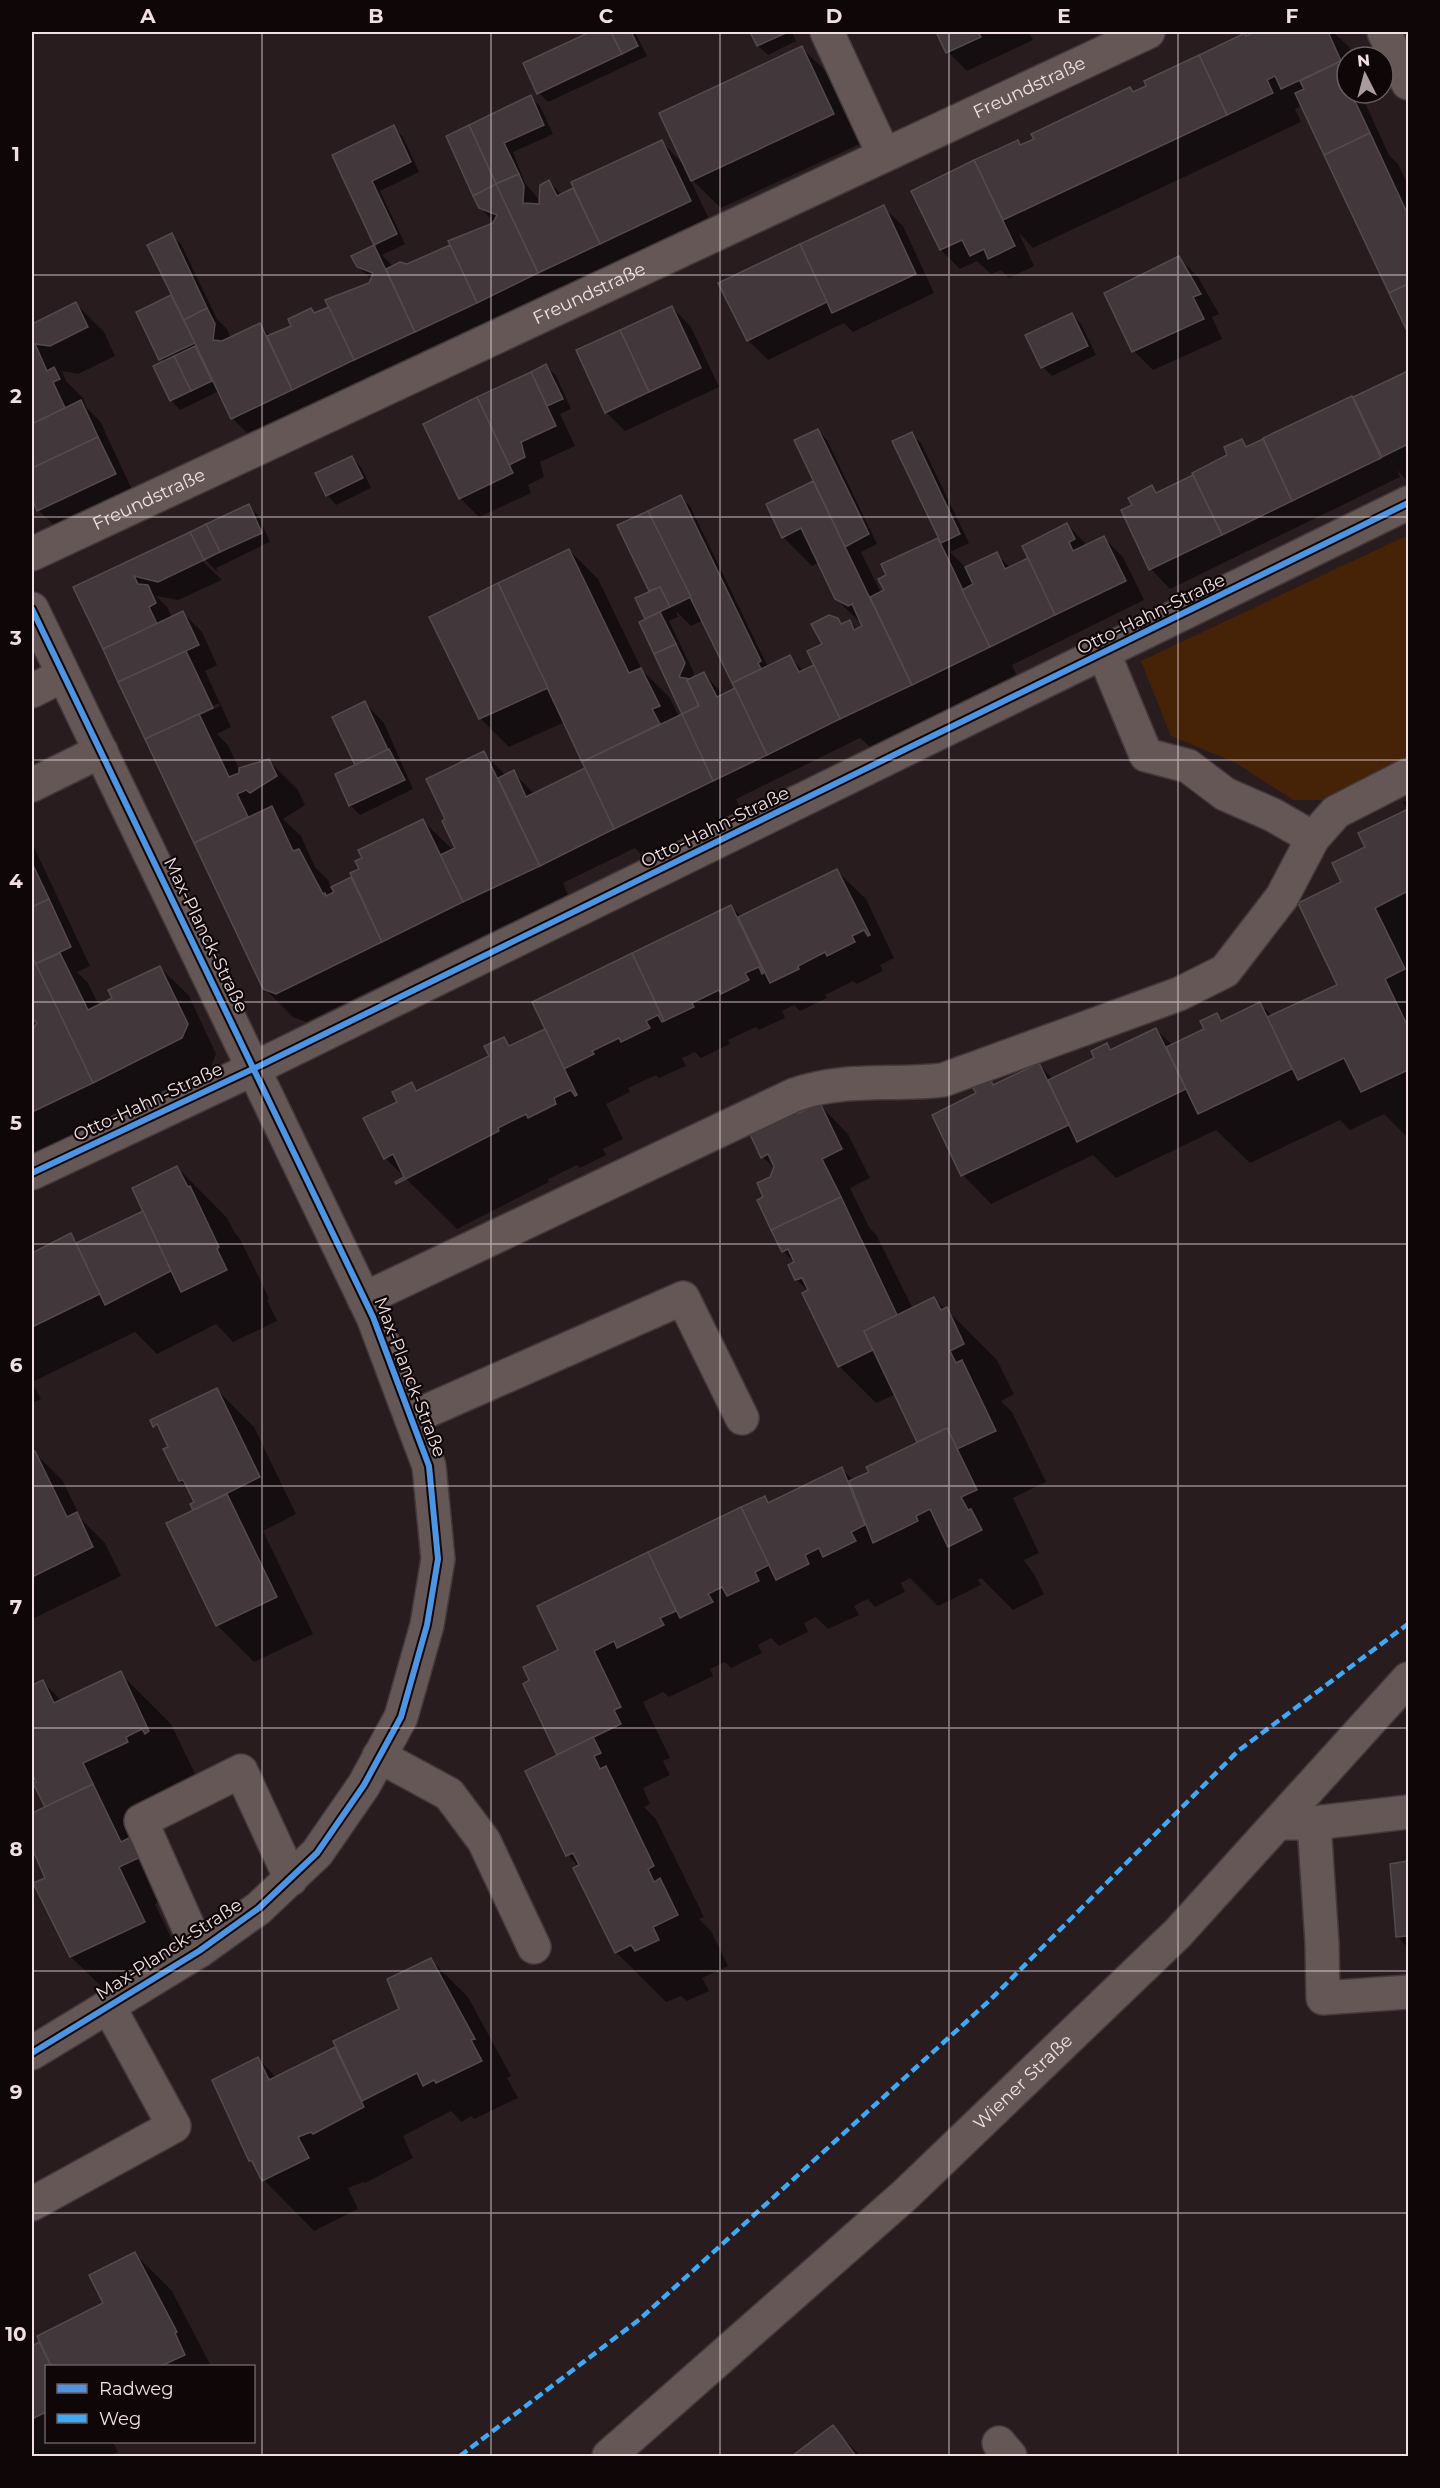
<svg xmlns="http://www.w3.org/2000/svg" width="1440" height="2488" viewBox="0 0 1440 2488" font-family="Montserrat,sans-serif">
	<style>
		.green { fill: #462206 }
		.shadow { fill: #0007; fill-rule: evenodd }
		.building { fill: #42383c; stroke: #534a4e; stroke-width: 1.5 }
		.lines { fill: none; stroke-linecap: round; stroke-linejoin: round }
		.minor-casing { stroke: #43383b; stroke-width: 36 }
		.minor { stroke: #645755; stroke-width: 33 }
		.quiet { stroke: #3fa9f5; stroke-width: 4.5; stroke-dasharray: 9 4.5; stroke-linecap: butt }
		.cycleway-casing { stroke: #0f0608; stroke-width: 10 }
		.cycleway { stroke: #4d94e3; stroke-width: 6 }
		.grid { fill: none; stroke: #f0dfe3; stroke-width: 1.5; stroke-opacity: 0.55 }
		.labels { text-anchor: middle; stroke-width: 4.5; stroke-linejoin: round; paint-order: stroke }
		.street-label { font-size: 18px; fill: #f0dfe3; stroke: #0f0608 }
		.neatline { fill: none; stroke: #f0dfe3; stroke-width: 2 }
		.grid-label { font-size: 20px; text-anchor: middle; font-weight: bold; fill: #f0dfe3 }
	</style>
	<rect width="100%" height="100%" fill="#281c1f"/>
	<path class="green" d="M1408 535V759L1332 800H1293L1236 763 1171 736 1141 661Z"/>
	<g class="shadow">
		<path d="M593 32H635L647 56 548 102 539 93 525 64Z"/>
		<path d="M751 32H792L796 41 768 55 758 46Z"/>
		<path d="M938 32H1029L1033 40 967 71 948 52Z"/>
		<path d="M1256 32H1333L1349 47 1354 57H1347V93H1363L1361 94 1389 155 1398 164 1408 185V330L1305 111 1300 106 1295 109 1301 122 1033 248 1019 233 1034 266 1009 278 1001 270 991 274 977 261 960 269 941 250 975 162 1017 142 1022 146Z"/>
		<path d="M802 48 831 76 862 143 721 208 689 177 710 221 252 438 232 418 219 391 180 410 171 400 164 363 138 313 173 295 171 235 181 244 217 319 227 329 231 339 260 325 271 336 293 326 311 309 316 314 370 284 372 280 358 267 353 256 376 246 334 156 394 127 403 137 419 172 380 191 405 244 382 255 394 267 407 265 495 223 480 207 448 137 530 97 540 106 553 134 513 152 525 183 541 202 549 181 562 195 662 142 684 165Z"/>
		<path d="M883 207 903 226 934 293 853 332 844 323 768 360 748 340Z"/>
		<path d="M1179 258 1198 277 1219 314 1212 317 1222 339 1153 370 1134 351Z"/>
		<path d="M76 304 104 332 115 356 78 374 62 371 66 381 83 398 87 408 100 421 134 494 58 529 38 510 32 495V325Z"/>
		<path d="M672 307 691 327 719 387 625 431 606 412Z"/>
		<path d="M1072 314 1081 324 1096 355 1052 376 1043 367Z"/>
		<path d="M546 366 556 376 571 409 560 414 575 446 540 462 544 477 528 485 531 493 479 517 460 498 425 424Z"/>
		<path d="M1408 372V482L1397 470 1400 477 1170 589 1151 569 1134 505 1151 487 1158 494 1229 456 1241 441 1248 448Z"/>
		<path d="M817 430 827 440 877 544 861 552 881 593 938 539 943 544 894 441 911 434 921 443 969 543 950 552 966 568 996 554 1011 568 1030 559 1067 524 1088 546 1104 538 1123 557 1144 600 1012 665 1017 676 870 747 860 738 736 799 741 810 644 857 635 848 563 883 568 895 306 1022 293 1017 264 988 75 588 248 506 258 515 270 542 216 568 219 573 199 554 197 556 222 580 178 600 156 596 167 607 172 617 182 612 202 632 217 665 205 671 231 727 217 734 228 745 239 769 269 761 298 790 305 805 283 819 301 836 315 867 327 879 332 888 353 878 423 821 453 850 457 848 447 820 484 753 506 776 513 772 534 794 587 768 565 722 509 747 480 718 569 550 598 579 642 670 670 698 679 717 684 714 637 598 652 592 619 526 680 497 690 506 768 667 790 657 804 672 813 667 837 619 843 625 850 622 858 630 865 627 836 599 819 562 812 566 783 537 813 483 818 489ZM676 611 691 626 703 620 737 689 724 695 704 674 691 680 694 673 669 621 678 617ZM219 703 220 706 199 716 197 714Z"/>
		<path d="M352 458 361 467 371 488 336 505 327 495Z"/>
		<path d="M365 703 384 723 413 789 360 815 350 805ZM374 725H377L392 756 389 757Z"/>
		<path d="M1408 800V1138L1384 1114 1350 1130 1340 1120 1250 1163 1216 1130 1116 1178 1093 1155 991 1204 963 1175 978 1094 989 1080 995 1086 1039 1065 1053 1079 1096 1059 1106 1045 1112 1050 1156 1029 1172 1045 1205 1030 1217 1015 1224 1021 1260 1004 1272 1016 1339 986 1343 882 1367 848 1360 834 1408 811 1403 802Z"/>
		<path d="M32 843 90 966 77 972 88 983 99 1006 114 999 160 967 189 996 216 1054 211 1067 193 1077 32 1154V1031L39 1023 32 1016Z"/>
		<path d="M837 871 866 899 894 958 880 965 883 971 857 984 853 981 825 995 827 998 800 1011 794 1005 782 1011 785 1018 759 1030 756 1027 728 1040 730 1044 701 1058 695 1052 682 1058 686 1066 659 1078 656 1075 628 1088 630 1092 606 1104 623 1139 603 1149 606 1155 580 1168 577 1165 548 1179 549 1182 457 1229 385 1158 399 1103 411 1084 419 1092 491 1057 504 1038 512 1047 547 1030 731 907 742 917Z"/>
		<path d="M820 1105 848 1134 870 1178 850 1188 869 1227 877 1236 913 1309 934 1299 946 1309 997 1360 1014 1394 1001 1401 1012 1412 1046 1482 1013 1498 1039 1553 1024 1560 1034 1574 1044 1594 1013 1610 981 1578 978 1580 981 1585 938 1606 910 1578 901 1583 905 1592 875 1607 868 1599 854 1606 859 1615 828 1629 816 1617 804 1623 808 1632 779 1646 771 1638 758 1645 762 1653 731 1668 725 1662 710 1669 713 1676 669 1697 663 1692 643 1702 670 1758 663 1761 670 1775 643 1788 650 1804 644 1807 656 1819 704 1917 699 1919 711 1931 728 1966 702 1978 709 1991 687 2001 681 1996 666 2002 616 1952 579 1867 568 1855 559 1756 560 1650 539 1606 764 1498 770 1504 842 1469 854 1481 920 1442 896 1394 876 1403 839 1366 808 1291 797 1280 790 1265 795 1263 783 1251 765 1197 775 1169 763 1157 795 1108 801 1114Z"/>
		<path d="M177 1167 227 1218 235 1233 240 1239 269 1298 267 1300 277 1321 233 1342 216 1324 157 1354 135 1332 32 1382 41 1399 32 1403V1254L71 1235 79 1244 145 1212Z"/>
		<path d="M217 1390 254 1427 296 1514 263 1531 313 1634 254 1662 217 1625 192 1504 196 1503 191 1491 180 1481 164 1436 152 1421Z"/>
		<path d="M35 1453 63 1481 81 1519 105 1543 121 1576 32 1619V1454Z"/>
		<path d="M120 1673 171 1724 199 1782 133 1814 181 1892 155 1904 181 1959 109 1994 71 1957 35 1884 47 1878 32 1846V1815L47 1807 32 1769V1687L42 1681 62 1701Z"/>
		<path d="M1408 1863V1948L1397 1936 1392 1865Z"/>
		<path d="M431 1960 468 1997 511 2076 507 2078 518 2098 474 2119 471 2116 462 2122 451 2111 403 2136 413 2158 365 2183 363 2182 348 2188 358 2209 314 2231 264 2180 257 2167 250 2160 258 2059 277 2078 335 2049 340 2053 401 2009Z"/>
		<path d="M135 2254 172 2291 211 2366H46V2442H113L118 2452 108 2456H32V2348L39 2344 44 2349 105 2304Z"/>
		<path d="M832 2427 861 2456H795Z"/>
	</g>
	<g class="building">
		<path d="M590 32H611L622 54 537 94 523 63Z"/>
		<path d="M611 32H631L638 46 622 54Z"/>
		<path d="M750 32H788L757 46Z"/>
		<path d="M936 32H978L981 37 946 53Z"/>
		<path d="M1255 32H1328L1341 61 1281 89 1275 76 1267 80 1273 93 1227 115 1199 55 1245 33 1246 36Z"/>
		<path d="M802 46 834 114 691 181 659 113Z"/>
		<path d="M1199 55 1227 115 1003 220 974 160 1018 140 1020 145 1034 139 1031 134 1130 87 1133 92 1146 86 1144 81Z"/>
		<path d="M1337 63 1347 85V93H1351L1370 133 1324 155 1295 93 1304 89 1300 81Z"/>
		<path d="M531 95 544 125 504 143 519 174 496 184 469 125Z"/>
		<path d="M394 125 411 162 372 181 397 234 374 245 332 155Z"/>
		<path d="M469 125 496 184 473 196 446 136Z"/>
		<path d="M1370 133 1408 215V284L1389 293 1324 155Z"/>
		<path d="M662 140 691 201 600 244 571 182Z"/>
		<path d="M974 160 1015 246 988 259 984 249 970 256 962 240 940 250 911 191Z"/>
		<path d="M519 174 524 186 523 203 539 204 540 185 549 180 557 196 573 188 600 244 538 273 496 184Z"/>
		<path d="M496 184 538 273 477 303 448 241 493 223 497 215 479 208 473 196Z"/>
		<path d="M884 205 916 274 832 313 800 244Z"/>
		<path d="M172 233 207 308 184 320 147 245Z"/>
		<path d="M800 244 827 302 747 341 718 283Z"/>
		<path d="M374 245 415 332 354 360 325 300 369 283 373 273 357 267 351 256Z"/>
		<path d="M450 245 477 303 415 332 386 269 400 262 407 264Z"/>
		<path d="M1179 256 1201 294 1193 297 1204 319 1132 352 1104 293Z"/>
		<path d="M1408 284V333L1389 293Z"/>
		<path d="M171 295 195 343 159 360 136 312Z"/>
		<path d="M76 302 88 327 50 346 35 344 47 371 54 367 60 379 53 382 65 408 32 424V324Z"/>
		<path d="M672 306 701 368 649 392 620 330Z"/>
		<path d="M329 307 354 360 292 390 267 336 291 326 288 319 311 308 314 313Z"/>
		<path d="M207 308 215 324 213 340 222 341 260 323 292 390 231 419 184 320Z"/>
		<path d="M1072 313 1088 346 1041 368 1025 335Z"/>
		<path d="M620 330 649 392 605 413 576 350Z"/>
		<path d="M195 346 212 381 191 391 174 356Z"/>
		<path d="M174 356 191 391 170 401 153 366Z"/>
		<path d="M546 364 563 399 547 406 531 372Z"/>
		<path d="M1408 371V444L1382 457 1353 397Z"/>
		<path d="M531 372 556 426 521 442 525 457 509 465 477 397Z"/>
		<path d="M1352 396 1381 458 1292 501 1263 438Z"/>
		<path d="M477 397 513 473 459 499 423 424Z"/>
		<path d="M81 400 98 437 32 468V424Z"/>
		<path d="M818 429 869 534 845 547 794 440Z"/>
		<path d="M912 432 960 534 941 543 892 441Z"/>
		<path d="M98 437 116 474 37 511 32 498V468Z"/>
		<path d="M1242 439 1246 447 1263 439 1292 501 1222 535 1192 473 1227 455 1224 447Z"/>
		<path d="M352 456 363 478 326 496 315 473Z"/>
		<path d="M1193 475 1222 535 1149 570 1121 510 1132 505 1128 498 1152 485 1156 493Z"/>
		<path d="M813 481 912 685 840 719 807 651 822 644 811 624 829 615 838 618 841 624 850 620 854 630 862 626 852 604 848 606 835 599 801 528 782 538 766 504Z"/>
		<path d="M681 495 761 661 758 663 761 669 732 683 648 511Z"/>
		<path d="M249 504 262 533 220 552 206 524Z"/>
		<path d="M648 511 691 597 670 607 660 587 649 591 617 525Z"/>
		<path d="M1067 523 1075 539 1069 542 1073 551 1104 536 1126 581 1055 615 1022 546Z"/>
		<path d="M206 524 220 552 204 560 190 532Z"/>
		<path d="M190 532 204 560 158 582 134 576 138 584 148 585 156 603 149 607 157 624 103 649 73 587Z"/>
		<path d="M938 538 990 647 912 685 870 597 884 590 878 579 886 575 881 564Z"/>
		<path d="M569 549 629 673 641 668 660 706 652 709 660 724 582 762 498 583Z"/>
		<path d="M997 552 1005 569 1028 558 1055 615 990 647 962 590 973 584 965 567Z"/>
		<path d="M498 583 548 688 479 719 429 617Z"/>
		<path d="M660 587 670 607 645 619 635 598Z"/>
		<path d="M183 611 199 645 118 682 103 649Z"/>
		<path d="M660 612 676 644 654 654 639 622Z"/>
		<path d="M676 644 685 663 679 677 690 679 687 680 699 706 682 714 654 654Z"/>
		<path d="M186 651 213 708 145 739 118 682Z"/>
		<path d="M790 655 799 672 814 665 840 719 767 755 732 683Z"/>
		<path d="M704 672 717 697 735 688 767 755 713 781 682 714 699 706 687 680Z"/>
		<path d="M365 701 388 750 355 765 332 717Z"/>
		<path d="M199 714 229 777 239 773V768L269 759 277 776 250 793 246 790 237 794 248 817 194 843 145 739Z"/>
		<path d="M682 714 713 781 614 829 582 762Z"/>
		<path d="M389 749 405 780 349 806 335 774Z"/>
		<path d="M484 751 540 866 463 902 440 855 455 848 442 821 445 819 426 779Z"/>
		<path d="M585 768 614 829 540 866 498 778 514 770 526 797Z"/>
		<path d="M272 806 293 851 299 849 323 894 325 893 326 896 334 892 331 887 351 877 382 942 276 994 263 989 194 843Z"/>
		<path d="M1406 810 1408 816V891L1375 908 1405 969 1385 979 1408 1027V1070L1361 1092 1344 1058 1298 1080 1267 1017 1337 985 1298 903 1341 882 1332 863 1365 847 1358 833Z"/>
		<path d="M423 819 463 902 382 942 350 873 359 869 355 861 362 858 358 850Z"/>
		<path d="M32 863 49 899 32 907Z"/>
		<path d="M837 869 870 935 868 936 864 930 852 936 855 942 827 956 825 952 798 966 799 969 770 983 738 917Z"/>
		<path d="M49 899 71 947 35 964 32 956V907Z"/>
		<path d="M731 905 764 973 762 974 759 967 745 973 749 980 721 994 719 990 692 1003 694 1007 664 1021 632 953Z"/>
		<path d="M60 953 88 1010 112 998 108 990 160 966 188 1024 182 1038 93 1083 35 964Z"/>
		<path d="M632 953 664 1021 662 1022 658 1015 646 1021 650 1028 621 1042 619 1038 592 1051 594 1054 564 1069 532 1002Z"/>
		<path d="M32 956 93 1083 32 1112V1030L37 1023 32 1018Z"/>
		<path d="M1260 1002 1292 1069 1198 1114 1166 1047 1204 1029 1200 1021 1217 1013 1221 1021Z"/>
		<path d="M1156 1028 1186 1089 1077 1142 1048 1080 1094 1058 1091 1051 1107 1043 1110 1050Z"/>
		<path d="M545 1029 577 1095 575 1096 571 1090 554 1098 556 1104 528 1118 526 1114 498 1128 499 1131 396 1184 395 1182 404 1177 393 1154 384 1159 363 1118 397 1102 392 1092 412 1082 416 1091 489 1056 484 1046 504 1037 509 1046Z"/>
		<path d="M1039 1063 1069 1125 961 1176 932 1115 976 1093 972 1086 990 1078 993 1085Z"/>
		<path d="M820 1103 842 1149 822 1159 841 1197 771 1230 757 1200 763 1197 757 1183 770 1177 774 1167 768 1154 761 1158 750 1134 796 1106 799 1113Z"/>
		<path d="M177 1166 188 1187 190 1186 219 1247 217 1249 227 1270 181 1292 132 1188Z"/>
		<path d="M841 1197 897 1315 864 1331 873 1350 838 1367 802 1293 808 1290 802 1278 795 1280 788 1265 794 1262 788 1249 782 1252 771 1230Z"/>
		<path d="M143 1211 171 1271 105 1305 76 1243Z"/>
		<path d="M71 1233 100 1294 32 1327V1253Z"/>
		<path d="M934 1297 941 1310 947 1307 964 1344 950 1351 956 1363 962 1360 996 1431 957 1449 947 1428 917 1442 864 1331Z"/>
		<path d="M217 1388 260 1477 193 1510 190 1504 194 1502 183 1480 179 1481 163 1449 168 1447 157 1424 153 1427 150 1420Z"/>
		<path d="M947 1428 977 1490 961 1497 968 1510 971 1509 982 1530 948 1547 930 1509 916 1516 918 1521 873 1543 849 1481 869 1472 866 1467Z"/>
		<path d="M35 1451 67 1517 77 1512 93 1547 32 1577V1453Z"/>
		<path d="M842 1467 865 1525 851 1532 856 1541 823 1557 819 1548 805 1555 809 1564 776 1580 741 1507 765 1496 768 1503Z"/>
		<path d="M227 1494 277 1597 216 1626 166 1523Z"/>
		<path d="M741 1507 769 1565 755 1572 759 1581 727 1596 722 1587 708 1594 713 1602 680 1618 648 1552Z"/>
		<path d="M648 1552 676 1611 660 1618 664 1625 617 1648 614 1641 594 1651 621 1707 614 1710 621 1724 557 1755 523 1684 529 1680 523 1667 558 1650 537 1606Z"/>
		<path d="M121 1671 149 1731 145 1734 142 1729 126 1737 128 1742 83 1763 93 1784 45 1807 33 1783 36 1782 32 1773V1685L43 1680 54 1703Z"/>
		<path d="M593 1737 601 1753 594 1756 600 1769 606 1766 654 1866 648 1869 654 1882 660 1878 678 1915 653 1927 659 1940 635 1951 631 1945 615 1953 573 1868 579 1865 573 1853 566 1856 525 1771Z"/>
		<path d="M93 1784 121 1842 135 1835 145 1855 119 1867 145 1922 70 1957 33 1883 45 1878 32 1848V1813Z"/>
		<path d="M1408 1861V1936L1396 1937 1390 1864Z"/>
		<path d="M431 1958 475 2039 471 2040 482 2061 436 2083 434 2080 423 2086 417 2073 362 2101 333 2041 399 2009 387 1979Z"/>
		<path d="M335 2047 364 2107 313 2134 311 2132 298 2137 309 2158 262 2181 252 2161H249L212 2080 258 2057 269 2080Z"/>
		<path d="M135 2252 177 2332 175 2333 185 2355 161 2366H51L37 2336 103 2303 89 2275Z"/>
		<path d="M39 2342 51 2366H46V2412L32 2419V2346Z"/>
		<path d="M833 2425 856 2456H792Z"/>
	</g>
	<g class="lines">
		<g class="minor-casing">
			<g id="minor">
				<path d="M827 32 884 155"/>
				<path d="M1384 32 1408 83"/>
				<path id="s1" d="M32 554 1148 32"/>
				<path d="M32 609 373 1317 429 1466 438 1559 427 1625 401 1717 364 1785 317 1853 259 1908 199 1951 32 2053"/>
				<path d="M32 691 63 675"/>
				<path d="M32 785 101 751"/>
				<path d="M1313 838 1336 812 1408 775"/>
				<path d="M32 1173 255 1068 1408 503"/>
				<path d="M364 1299 794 1095C844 1077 891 1086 943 1080L1179 994 1225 971 1282 897 1313 838 1273 815 1225 794 1188 766 1146 755 1104 654"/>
				<path d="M411 1418 683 1298 742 1418"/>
				<path d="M379 1756 449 1794 484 1841 534 1947"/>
				<path d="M1280 1823H1314L1322 1943 1323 1998 1408 1992"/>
				<path d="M1314 1823 1408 1812"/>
				<path d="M199 1951 141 1821 241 1771 291 1879"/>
				<path d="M32 2204 174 2126 109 2007"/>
				<path d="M999 2443 1010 2456"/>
				<path id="s2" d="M609 2456 905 2195 1178 1933 1408 1679"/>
			</g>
		</g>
		<use href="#minor" class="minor"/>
		<path class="quiet" d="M460 2456 640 2319 989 2001 1238 1751 1408 1624"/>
		<g class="cycleway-casing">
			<g id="cycleway">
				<path d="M32 609 373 1317 429 1466 438 1559 427 1625 401 1717 364 1785 317 1853 259 1908 199 1951 32 2053"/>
				<path d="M32 1173 255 1068 1408 503"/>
			</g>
		</g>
		<use href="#cycleway" class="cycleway"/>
	</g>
	<path class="grid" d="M262 32V2456M491 32V2456M720 32V2456M949 32V2456M1178 32V2456M32 275H1408M32 517H1408M32 760H1408M32 1002H1408M32 1244H1408M32 1486H1408M32 1728H1408M32 1971H1408M32 2213H1408"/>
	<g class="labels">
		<g class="street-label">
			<text dy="6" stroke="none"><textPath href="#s1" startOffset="1101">Freundstraße</textPath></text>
			<text dy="6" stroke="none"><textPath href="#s1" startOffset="615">Freundstraße</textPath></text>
			<text dy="6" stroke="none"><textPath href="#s1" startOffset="129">Freundstraße</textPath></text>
			<text transform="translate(1151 614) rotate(-26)" y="6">Otto-Hahn-Straße</text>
			<text transform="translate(715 827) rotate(-26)" y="6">Otto-Hahn-Straße</text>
			<text transform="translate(206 935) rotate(64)" y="6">Max-Planck-Straße</text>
			<text transform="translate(148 1102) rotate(-25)" y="6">Otto-Hahn-Straße</text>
			<text transform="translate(410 1377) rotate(69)" y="6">Max-Planck-Straße</text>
			<text transform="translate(169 1949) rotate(-33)" y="6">Max-Planck-Straße</text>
			<text dy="6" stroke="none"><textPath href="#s2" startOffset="558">Wiener Straße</textPath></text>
		</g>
	</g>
	<rect width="1440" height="2488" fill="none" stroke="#0f0608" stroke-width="66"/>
	<rect x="45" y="2365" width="210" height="78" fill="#0f0608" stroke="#695d60" stroke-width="1.5"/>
	<rect x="57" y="2384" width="30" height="9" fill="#4d94e3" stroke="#695d60" stroke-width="1.5"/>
	<text x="99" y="2395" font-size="18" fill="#f0dfe3">Radweg</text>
	<rect x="57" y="2414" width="30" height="9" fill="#3fa9f5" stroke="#695d60" stroke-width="1.5"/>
	<text x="99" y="2425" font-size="18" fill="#f0dfe3">Weg</text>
	<g transform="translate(1365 75) rotate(354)"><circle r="28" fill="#0f0608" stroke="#695d60" stroke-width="1.5"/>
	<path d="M0-4.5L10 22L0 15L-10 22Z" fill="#aa9b9e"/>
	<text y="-9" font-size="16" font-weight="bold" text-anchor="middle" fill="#f0dfe3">N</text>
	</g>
	<rect x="33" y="33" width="1374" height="2422" class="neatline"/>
	<g class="grid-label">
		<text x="148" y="23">A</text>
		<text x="376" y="23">B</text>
		<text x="606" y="23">C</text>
		<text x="834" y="23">D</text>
		<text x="1064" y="23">E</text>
		<text x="1292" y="23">F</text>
		<text x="16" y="161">1</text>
		<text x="16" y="403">2</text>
		<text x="16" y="645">3</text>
		<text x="16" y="888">4</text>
		<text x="16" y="1130">5</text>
		<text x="16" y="1372">6</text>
		<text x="16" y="1614">7</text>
		<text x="16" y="1856">8</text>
		<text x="16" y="2099">9</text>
		<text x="16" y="2341">10</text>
	</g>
</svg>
